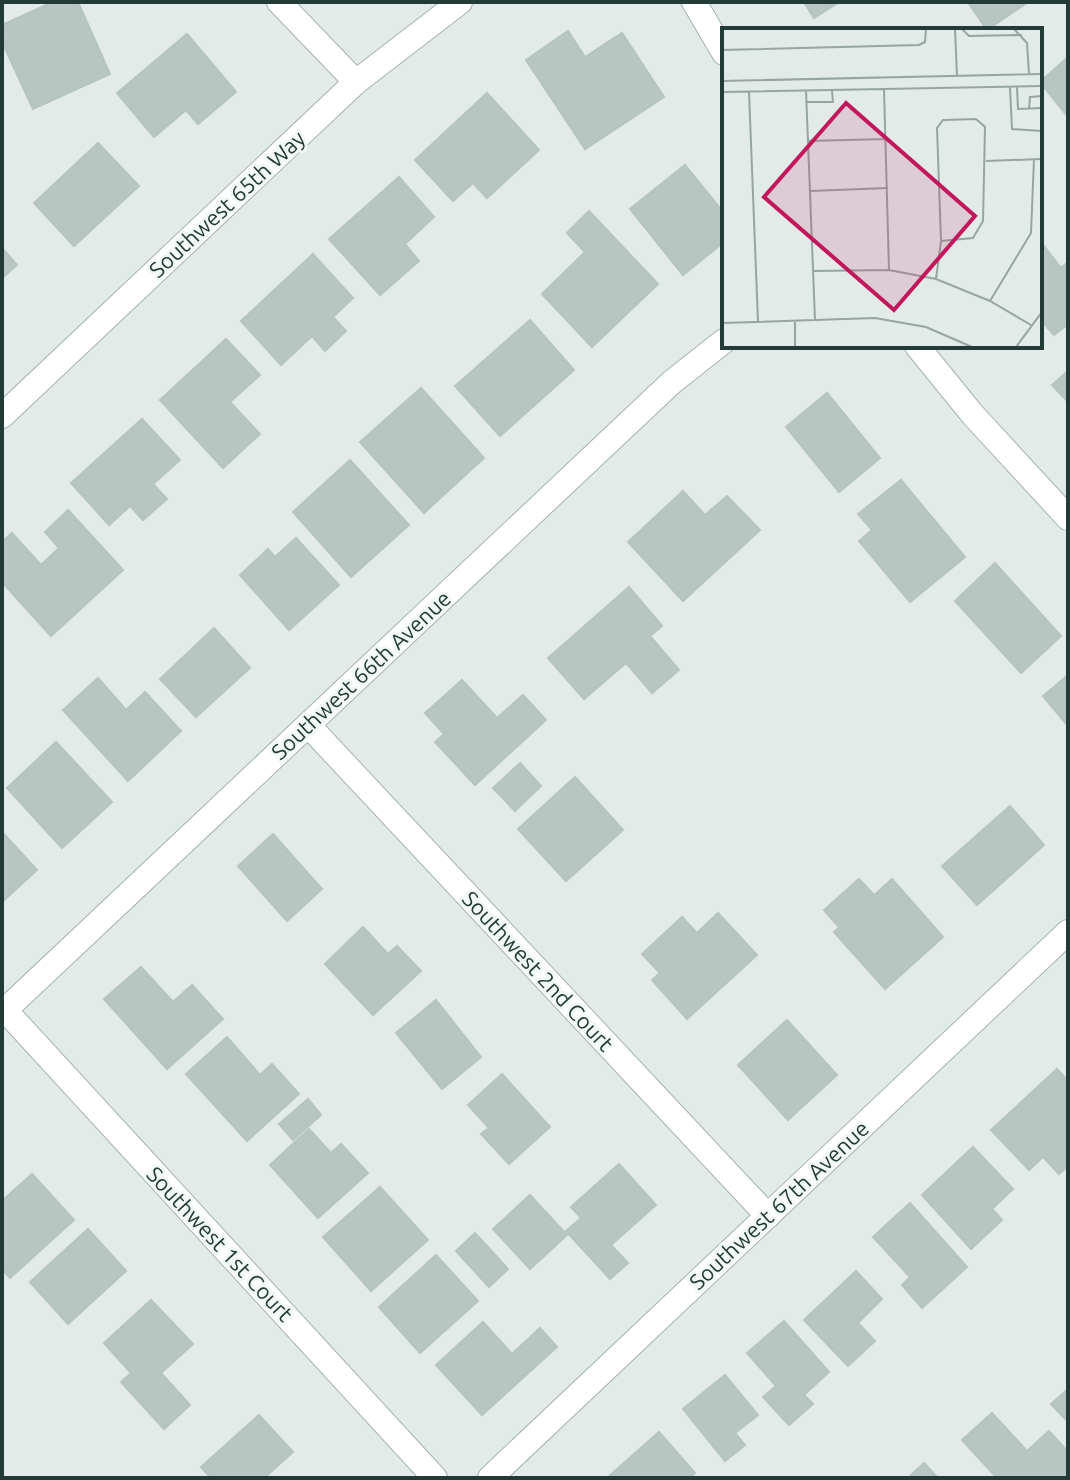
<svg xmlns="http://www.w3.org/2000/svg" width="1070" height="1480" viewBox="0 0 1070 1480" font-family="Ubuntu,sans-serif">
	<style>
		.building { fill: #b7c6c1; stroke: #b4c4bf; stroke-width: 2 }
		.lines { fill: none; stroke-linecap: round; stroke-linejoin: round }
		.street-casing { stroke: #a5b3af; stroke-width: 26 }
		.street { stroke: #fff; stroke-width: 24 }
		.labels { text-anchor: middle; stroke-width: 6; stroke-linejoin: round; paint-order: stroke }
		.street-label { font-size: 22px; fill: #233b37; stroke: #f2f8f5 }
		.inset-road { fill: none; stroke: #96a5a1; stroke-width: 2 }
		.view { fill: #c2185b; fill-opacity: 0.15; stroke: #c2185b; stroke-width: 4 }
		.inset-edge { fill: none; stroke: #233b37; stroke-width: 4 }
	</style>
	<rect width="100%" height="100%" fill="#e2ebe8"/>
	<g class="building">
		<path d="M53 2H78L110 74 33 109 2 42V25Z"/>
		<path d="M804 2H839L814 18Z"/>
		<path d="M968 2H1028L987 30Z"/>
		<path d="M568 31 585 57 622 33 664 97 585 149 526 60Z"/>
		<path d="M187 34 236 92 198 124 186 110 154 137 117 93Z"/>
		<path d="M1068 57V117L1040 82Z"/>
		<path d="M487 93 539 150 487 198 473 183 453 201 415 160Z"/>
		<path d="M98 143 139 186 74 246 34 203Z"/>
		<path d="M685 165 724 213V242L683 275 630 209Z"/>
		<path d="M399 177 434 217 405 244 419 261 380 295 329 239Z"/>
		<path d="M589 211 658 284 592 347 542 294 585 252 567 233Z"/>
		<path d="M1044 246 1061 268 1068 262V324L1054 335 1040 319V249Z"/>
		<path d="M2 248 17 265 2 278Z"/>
		<path d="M313 254 353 298 333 317 346 331 325 351 312 336 281 365 241 321Z"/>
		<path d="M530 320 574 370 500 436 455 386Z"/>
		<path d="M226 339 260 375 230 402 260 434 223 468 160 400Z"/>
		<path d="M1068 371V402L1052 385Z"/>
		<path d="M421 388 484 458 424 513 360 442Z"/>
		<path d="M827 393 880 458 839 492 786 427Z"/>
		<path d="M142 419 180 460 153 484 167 499 143 520 130 506 109 525 71 483Z"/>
		<path d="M350 460 409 525 351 577 293 512Z"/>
		<path d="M901 480 965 557 910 602 859 541 872 530 858 514Z"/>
		<path d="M683 491 705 515 727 496 760 530 683 601 628 542Z"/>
		<path d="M68 510 123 570 51 636 2 582V542L12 533 41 565 59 548 45 532Z"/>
		<path d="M296 538 339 585 289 630 240 575 268 549 275 557Z"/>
		<path d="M995 563 1061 636 1021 673 955 601Z"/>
		<path d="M629 587 662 626 650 636 679 670 652 693 626 663 584 699 548 658Z"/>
		<path d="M214 628 250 668 196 717 160 679Z"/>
		<path d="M1068 675V726L1043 696Z"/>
		<path d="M98 678 126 710 145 692 181 731 128 781 63 710Z"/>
		<path d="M462 680 497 718 523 695 546 720 475 785 435 742 444 734 425 713Z"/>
		<path d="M56 742 112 802 62 848 7 788Z"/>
		<path d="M520 763 541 786 515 811 493 788Z"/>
		<path d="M575 777 623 830 566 881 518 829Z"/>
		<path d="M1010 806 1044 845 977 905 942 866Z"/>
		<path d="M2 832 37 870 2 902Z"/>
		<path d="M273 834 322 889 287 921 238 866Z"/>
		<path d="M859 879 873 894 838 926 824 910Z"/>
		<path d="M892 879 943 937 885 989 834 932Z"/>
		<path d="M718 913 757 955 687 1019 652 980 660 973 642 954 682 917 697 933Z"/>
		<path d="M363 927 388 954 397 946 421 971 373 1015 325 964Z"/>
		<path d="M141 967 173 1002 192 985 223 1019 167 1069 104 999Z"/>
		<path d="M436 1000 481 1057 442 1089 396 1033Z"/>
		<path d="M787 1020 837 1075 788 1120 738 1065Z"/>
		<path d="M227 1037 260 1075 272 1064 299 1094 247 1141 186 1074Z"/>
		<path d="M1057 1069 1068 1081V1166L1059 1174 1043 1157 1029 1170 991 1130Z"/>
		<path d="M502 1074 550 1127 509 1164 481 1134 489 1128 468 1105Z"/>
		<path d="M308 1099 321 1115 293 1140 279 1124Z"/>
		<path d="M309 1129 331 1153 341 1144 368 1173 318 1218 270 1165Z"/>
		<path d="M973 1147 1013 1189 992 1209 1002 1220 971 1249 922 1195Z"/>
		<path d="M619 1164 656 1205 611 1245 628 1263 610 1279 566 1231 581 1218 571 1207Z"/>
		<path d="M32 1174 74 1220 10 1278 2 1269V1201Z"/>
		<path d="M380 1187 428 1240 371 1291 323 1237Z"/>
		<path d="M530 1195 567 1235 530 1269 493 1229Z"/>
		<path d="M910 1203 967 1267 922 1308 902 1285 910 1277 873 1237Z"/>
		<path d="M88 1229 126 1271 68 1324 30 1282Z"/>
		<path d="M475 1233 508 1269 489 1287 456 1251Z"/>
		<path d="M436 1255 478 1301 420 1353 379 1307Z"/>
		<path d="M856 1271 882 1299 858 1323 875 1341 848 1366 804 1320Z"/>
		<path d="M151 1300 193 1344 161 1373 190 1405 164 1429 121 1382 131 1373 104 1343Z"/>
		<path d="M784 1321 829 1372 804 1395 813 1404 789 1425 763 1397 776 1386 747 1353Z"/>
		<path d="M483 1322 512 1354 540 1328 557 1347 482 1415 436 1365Z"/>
		<path d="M725 1375 758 1415 735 1433 745 1445 725 1461 683 1409Z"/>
		<path d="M1068 1389V1422L1051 1404Z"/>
		<path d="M992 1413 1027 1451 1049 1431 1068 1452V1478H997L962 1440Z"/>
		<path d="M259 1415 293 1452 264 1478H211L201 1467Z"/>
		<path d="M659 1432 695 1473 690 1478H607Z"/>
		<path d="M924 1463 938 1478H908Z"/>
	</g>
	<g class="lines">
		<g class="street-casing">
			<g id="street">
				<path d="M279 2 356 82"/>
				<path d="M694 2 724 53"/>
				<path d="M917 346 973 415 1068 518"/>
				<path d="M2 416 356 82 460 2"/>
				<path d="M308 725 768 1216"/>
				<path d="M5 1010 435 1478"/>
				<path d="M2 1013 672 382 724 341"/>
				<path d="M490 1478 1068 932"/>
			</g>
		</g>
		<use href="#street" class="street"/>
	</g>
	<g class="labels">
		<g class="street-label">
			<text transform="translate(227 204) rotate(-43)" y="8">Southwest 65th Way</text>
			<text transform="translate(361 675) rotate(-43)" y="8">Southwest 66th Avenue</text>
			<text transform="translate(538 971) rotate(47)" y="8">Southwest 2nd Court</text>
			<text transform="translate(779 1205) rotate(-43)" y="8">Southwest 67th Avenue</text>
			<text transform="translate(220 1244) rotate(47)" y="8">Southwest 1st Court</text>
		</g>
	</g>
	<g transform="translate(722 28)">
		<rect width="320" height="320" fill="#e2ebe8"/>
		<path class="inset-road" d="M233 1 235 48M240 1 247 8 300 7M292 1 305 15 307 46M0 22 197 17 203 14 204 1M0 53 320 46M288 59 290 101 320 103M295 59 296 81 320 80M162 62 167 242M84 63 93 292M0 64 320 58M27 64 36 294M85 74H111L110 63M307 81 308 69 320 68M86 113 164 111M264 133 320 131M88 163 166 160M92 243 167 242 214 251 268 273 309 297M214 251 219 213 215 100 221 92 254 91 263 99 261 193 251 210 219 213M268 273 309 205 312 131M73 292V319M0 295 153 290 204 299 250 319M294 319 320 284"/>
		<path class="view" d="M124 75 253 188 172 282 42 169Z"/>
		<rect width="320" height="320" class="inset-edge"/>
	</g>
	<rect width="1070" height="1480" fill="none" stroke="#233b37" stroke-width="8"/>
</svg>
